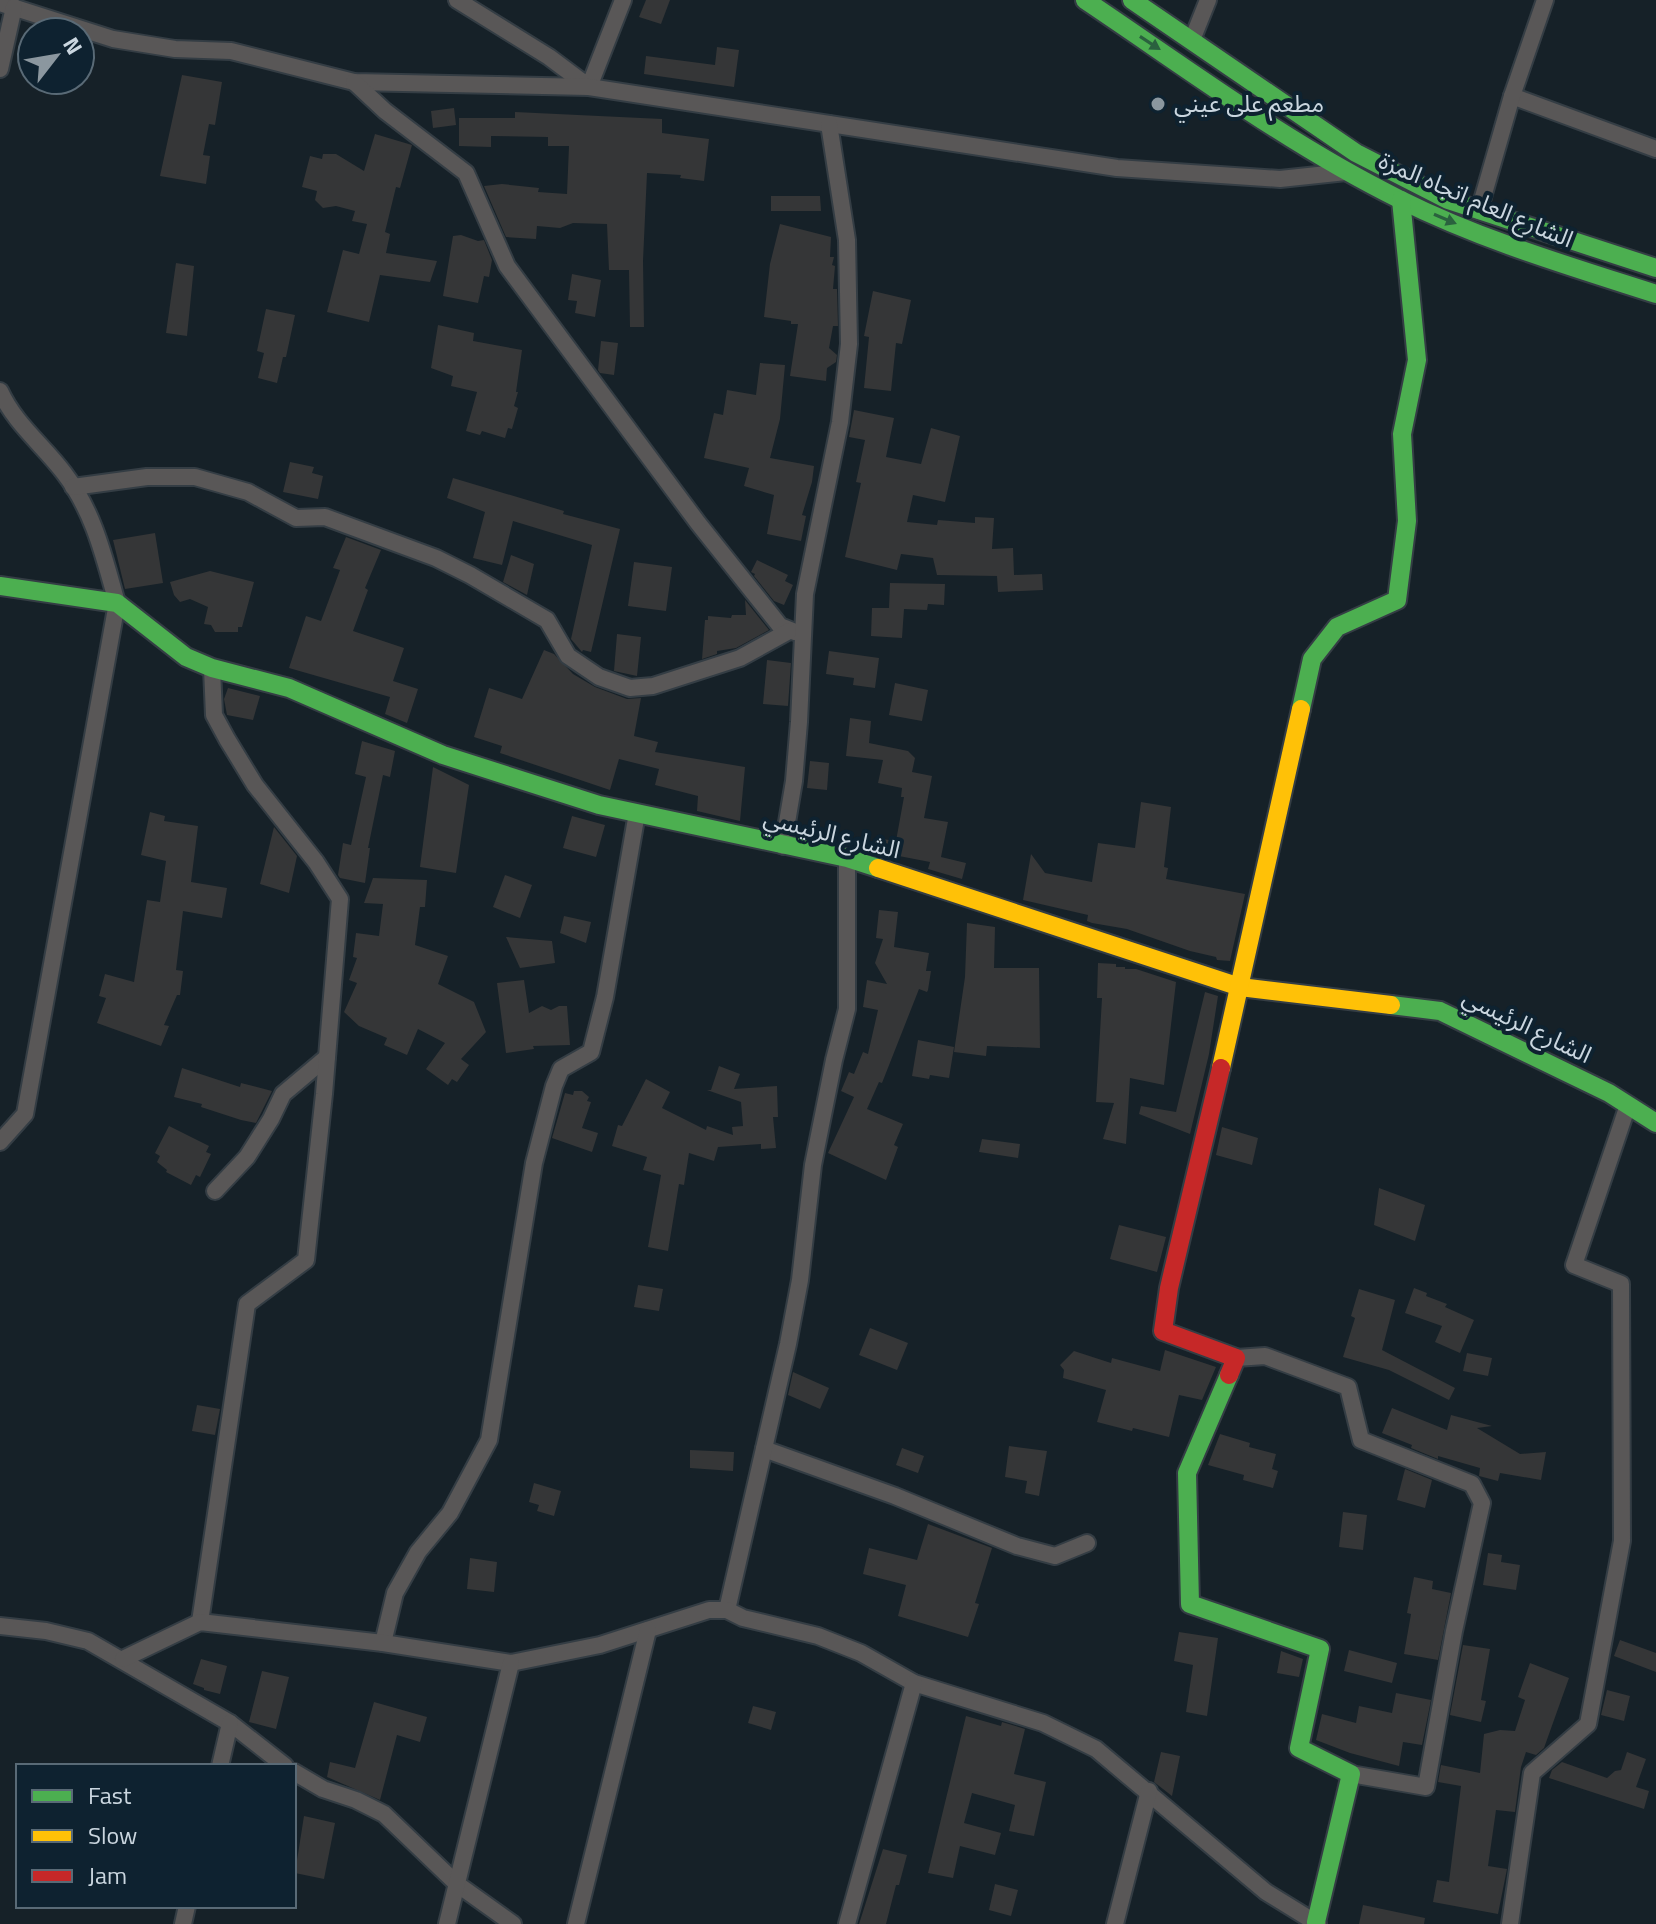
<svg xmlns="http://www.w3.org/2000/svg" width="1656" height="1924" viewBox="0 0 1656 1924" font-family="'Titillium Web','Noto Sans Arabic',sans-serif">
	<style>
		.building { fill: #353637 }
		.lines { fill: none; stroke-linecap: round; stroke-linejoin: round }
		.street-casing { stroke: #343d44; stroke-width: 20 }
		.fast-casing { stroke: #343d44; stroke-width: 22 }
		.slow-casing { stroke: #343d44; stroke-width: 22 }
		.jam-casing { stroke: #343d44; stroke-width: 22 }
		.street { stroke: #595757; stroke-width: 16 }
		.fast { stroke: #4caf50; stroke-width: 18 }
		.slow { stroke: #ffc107; stroke-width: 18 }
		.jam { stroke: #c62828; stroke-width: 18 }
		.oneway { fill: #2a613e }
		.poi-dot { fill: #8b979f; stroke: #0e2230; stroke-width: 3 }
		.labels { text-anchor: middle; stroke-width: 8; stroke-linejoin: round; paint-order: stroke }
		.poi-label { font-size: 24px; fill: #cad6df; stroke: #0e2230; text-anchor: start }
		.street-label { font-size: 24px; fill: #cad6df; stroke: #0e2230 }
	</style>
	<rect width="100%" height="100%" fill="#162128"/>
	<g class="building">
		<path d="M646 0H670L661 24 639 17Z"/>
		<path d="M717 47 739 50 734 87 644 74 646 56 715 65Z"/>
		<path d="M182 75 222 82 215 125 209 124 203 155 210 156 206 184 160 176Z"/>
		<path d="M454 108 456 125 433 128 431 111Z"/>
		<path d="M515 112 662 119V133L709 139 704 181 680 178 681 175 647 173 643 261 644 327H630L629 270H609L607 224 573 223 560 228 537 226 536 239 506 237 484 186 502 184 539 188 538 192 567 194 569 146H548V137L491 136V147L459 146V118H515Z"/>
		<path d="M375 134 412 145 400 188 396 187 385 232 390 234 386 253 437 261 430 282 380 275 369 322 327 312 343 250 359 254 367 224 352 221 355 211 336 206 323 208 315 200 317 191 302 187 310 156 322 159 323 154H336L364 171Z"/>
		<path d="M771 196H820L821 211H771Z"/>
		<path d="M780 224 831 237 830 257H834L832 265 835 266 833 289H837L838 326H833L829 348 837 355 836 362 827 368 826 381 790 376 798 324H791V321L764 317 770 264Z"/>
		<path d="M453 236 461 235 478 241 484 240 492 260 489 277 484 276 478 303 443 296Z"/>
		<path d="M176 263 194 266 187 336 166 333Z"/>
		<path d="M572 274 601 280 595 317 575 313 577 301 568 300Z"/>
		<path d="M873 291 911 300 902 344 896 343 891 391 864 388 869 337 864 336Z"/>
		<path d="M266 309 295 315 286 357H283L277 383 258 378 264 353 257 351Z"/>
		<path d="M438 325 474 333 473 341 522 350 516 392H518L514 406 518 408 512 429 508 428 505 438 482 431 480 435 466 431 477 392 451 386 453 376 431 368Z"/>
		<path d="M601 341 618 343 614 375 600 373 598 370Z"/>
		<path d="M760 363 785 365 780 419 770 458 814 466 812 482 802 515 806 516 801 541 767 534 774 495 744 486 749 468 704 458 714 413 723 415 727 390 756 395Z"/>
		<path d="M854 410 894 418 886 457 921 464 931 428 960 436 945 502 913 495 907 522 937 525 938 520 975 523V517L994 518 992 549 1013 548 1014 575 1042 574 1043 590 998 592 997 576 937 575 933 558 901 554 897 570 845 557 861 483 856 482 865 440 849 437Z"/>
		<path d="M290 462 314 467 312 473 323 476 318 499 283 492Z"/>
		<path d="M453 478 564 511 563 514 620 529 591 652 583 650 582 652 571 639 592 545 513 521 502 565 473 558 485 512 447 498Z"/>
		<path d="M155 533 163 583 125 589 113 540Z"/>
		<path d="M346 537 381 550 365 588 368 590 353 631 404 648 393 681 418 689 407 723 385 714 390 697 289 668 306 616 321 621 340 570 333 568Z"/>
		<path d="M511 555 534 564 527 595 503 582Z"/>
		<path d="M757 560 788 575 785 581 793 585 784 605 774 601 754 576 755 574 751 572Z"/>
		<path d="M634 562 672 567 666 611 628 606Z"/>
		<path d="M210 571 254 582 242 627H238V632H215L211 625 204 624 208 607 190 599 180 602 174 595 170 582Z"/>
		<path d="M890 583 945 584 944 605 928 604 927 610 904 609 902 638 871 636 872 608H889Z"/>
		<path d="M745 600 769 630 736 648 717 651V654L702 659 705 620H708V616L731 618 732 615H746Z"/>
		<path d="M617 634 641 637 637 676 614 671Z"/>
		<path d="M544 650 554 654 573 674 595 687 627 699 641 698 634 736 658 742 655 752 745 767 740 821 697 811 698 796 655 785 659 769 619 759 610 790 500 753 502 746 474 737 489 688 522 699Z"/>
		<path d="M829 651 879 658 875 688 853 685 854 678 826 674Z"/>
		<path d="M767 660 791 663 788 706 763 704Z"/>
		<path d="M895 683 928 690 922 721 889 715Z"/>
		<path d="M228 688 260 696 253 720 227 715 224 699Z"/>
		<path d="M850 718 871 721 869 743 908 751 915 758 912 772 932 776 924 818 948 822 941 857 966 863 962 879 928 869 930 862 873 851 875 838 896 841 904 797H901L902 788 878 783 883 760 846 756Z"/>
		<path d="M362 741 395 751 390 777 383 775 368 848H370L365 883 340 878 338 875 343 843 351 845 366 777 355 774Z"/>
		<path d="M810 761 829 763 827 790 807 788Z"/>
		<path d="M433 767 469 785 456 873 420 867Z"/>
		<path d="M1141 802 1171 807 1164 867 1168 868 1166 879 1245 894 1230 961 1217 960 1216 957 1190 951 1127 929 1092 923 1087 921 1088 915 1023 900 1031 854 1045 873 1092 882 1098 843 1135 848Z"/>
		<path d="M150 812 165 816 164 821 198 826 191 882 227 888 222 918 183 911 176 970 183 971 180 995H177L164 1025 169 1026 161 1046 97 1023 106 998 99 996 105 974 134 982 147 900 160 902 166 861 141 855Z"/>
		<path d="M572 816 605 825 596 857 563 848Z"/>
		<path d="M274 827 297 856 289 893 260 884Z"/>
		<path d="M505 875 532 885 520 918 493 907Z"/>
		<path d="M373 878 427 880 425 907H420L415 945 448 956 438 984 474 1002 486 1032 461 1059 469 1065 457 1082 452 1079 448 1085 426 1069 445 1043 418 1029 407 1055 384 1045 387 1038 359 1026 344 1012 357 983 349 980 357 958 353 957 356 933 379 936 383 904 364 903Z"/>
		<path d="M879 910 898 912 894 947 929 953 926 971H931L928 990 927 992 919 989 882 1083 879 1082 867 1109 903 1124 894 1145 898 1147 886 1180 828 1153 854 1097 841 1091 849 1072 854 1074 863 1052 868 1054 878 1010 863 1007 867 980 887 984 875 963 883 939 876 938Z"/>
		<path d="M564 916 591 922 586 943 560 933Z"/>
		<path d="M967 923 995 927 994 968H1039L1040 1048 987 1046 986 1056 954 1052 965 977Z"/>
		<path d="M506 937 552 941 555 963 520 968Z"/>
		<path d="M1098 963 1116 964V967H1125V969H1136L1176 982 1164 1085 1130 1078 1126 1144 1103 1139 1114 1103 1096 1102 1102 998H1097Z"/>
		<path d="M524 980 529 1013 542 1006 551 1010 559 1006H567L570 1045 533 1046 534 1049 506 1053 497 983Z"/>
		<path d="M1205 992 1218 996 1209 1054 1190 1134 1139 1114 1141 1106 1176 1112Z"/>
		<path d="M918 1040 954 1047 949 1078 930 1075 929 1079 912 1076Z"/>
		<path d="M719 1066 740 1074 734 1089 777 1086 778 1117H773L776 1148 761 1149V1144L718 1147 714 1161 689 1153 684 1185 679 1184 668 1251 648 1247 661 1175 643 1170 647 1157 612 1146 618 1125 622 1126 646 1079 670 1092 662 1108 706 1130 707 1126 733 1135 732 1127 743 1126 741 1102 707 1090H711Z"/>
		<path d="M182 1068 240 1087 241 1083 272 1091 256 1123 241 1120 201 1107 202 1104 174 1097Z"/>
		<path d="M574 1091H582L589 1097 587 1101 591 1102 582 1128 598 1133 592 1152 552 1138 565 1093 573 1095Z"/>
		<path d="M169 1126 209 1146 206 1152 211 1154 200 1177 196 1175 191 1185 166 1172 167 1170 157 1162 160 1156 155 1153Z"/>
		<path d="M1222 1127 1258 1138 1252 1165 1216 1155Z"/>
		<path d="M982 1139 1020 1144 1018 1158 979 1152Z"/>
		<path d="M1379 1188 1425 1205 1415 1241 1374 1225Z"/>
		<path d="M1119 1225 1166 1237 1157 1272 1110 1259Z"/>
		<path d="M638 1285 663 1289 659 1311 634 1307Z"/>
		<path d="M1414 1288 1427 1293 1426 1296 1447 1304 1445 1307 1474 1320 1460 1353 1435 1342 1442 1326 1405 1313Z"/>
		<path d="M1359 1289 1395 1300 1382 1350 1455 1388 1449 1400 1389 1370 1343 1357 1355 1318 1351 1316Z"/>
		<path d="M870 1328 908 1343 897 1370 859 1355Z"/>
		<path d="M1165 1350 1216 1367 1202 1400 1179 1395 1169 1437 1133 1428 1132 1431 1097 1422 1106 1390 1063 1378 1064 1370 1060 1365 1074 1351 1111 1363 1112 1358 1160 1371Z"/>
		<path d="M1467 1353 1492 1358 1488 1376 1463 1371Z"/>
		<path d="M793 1372 829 1388 820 1409 788 1395Z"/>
		<path d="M197 1405 220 1409 215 1435 192 1431Z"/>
		<path d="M1392 1408 1447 1430 1451 1415 1492 1426 1477 1428 1520 1454 1546 1452 1541 1480 1500 1473 1498 1481 1479 1476 1480 1468 1438 1456V1459L1411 1448 1412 1445 1382 1433Z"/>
		<path d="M1220 1434 1250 1443 1249 1447 1276 1454 1272 1469 1278 1471 1273 1488 1243 1480 1244 1475 1208 1465Z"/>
		<path d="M1009 1446 1047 1451 1039 1496 1025 1493 1027 1481 1005 1477Z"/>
		<path d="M902 1448 924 1456 918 1473 896 1465Z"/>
		<path d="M690 1450 734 1452 733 1471 690 1468Z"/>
		<path d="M1405 1469 1432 1480 1425 1508 1397 1500Z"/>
		<path d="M534 1483 561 1491 554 1516 537 1511 539 1505 529 1502Z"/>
		<path d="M1343 1512 1367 1515 1363 1550 1339 1547Z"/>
		<path d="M928 1524 992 1548 975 1603 979 1604 968 1637 898 1616 906 1585 863 1574 869 1548 917 1560Z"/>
		<path d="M1488 1553 1502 1555 1501 1562 1520 1565 1516 1590 1483 1585Z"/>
		<path d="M470 1558 497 1562 494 1592 467 1589Z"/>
		<path d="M1414 1577 1433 1581 1432 1589 1451 1593 1438 1660 1404 1654 1411 1614 1407 1613Z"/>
		<path d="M1179 1632 1218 1638 1207 1716 1186 1712 1193 1665 1174 1661Z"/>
		<path d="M1620 1640 1656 1653V1672L1614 1656Z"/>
		<path d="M1463 1645 1490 1649 1481 1700 1486 1701 1481 1722 1450 1715Z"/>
		<path d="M1349 1650 1397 1663 1392 1683 1344 1671Z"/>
		<path d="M1281 1651 1303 1659 1299 1677 1277 1673Z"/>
		<path d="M201 1659 227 1666 220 1694 204 1690V1688L193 1684Z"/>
		<path d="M1530 1663 1569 1678 1544 1748 1536 1755 1526 1752 1521 1767 1515 1812 1496 1810 1488 1866 1507 1869 1498 1914 1433 1902 1437 1880 1449 1882 1461 1786 1438 1782 1441 1765 1480 1773 1484 1734 1500 1730 1515 1731 1525 1700 1518 1697Z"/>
		<path d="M262 1671 289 1677 276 1729 249 1722Z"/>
		<path d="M1607 1690 1630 1696 1624 1721 1601 1715Z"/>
		<path d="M1396 1693 1431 1700 1422 1745 1403 1742 1399 1766 1350 1753 1316 1740 1322 1714 1356 1723 1359 1706 1392 1713Z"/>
		<path d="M374 1702 427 1717 420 1742 397 1735 380 1800 327 1777 330 1762 355 1768Z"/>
		<path d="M753 1706 776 1712 771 1730 748 1723Z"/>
		<path d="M966 1716 1001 1726 1002 1722 1025 1729 1014 1774 1046 1782 1034 1836 1009 1831 1015 1805 972 1793 964 1823 1001 1833 995 1855 960 1846 953 1878 928 1873Z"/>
		<path d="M1161 1752 1180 1756 1172 1796 1154 1782Z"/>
		<path d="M1627 1752 1646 1759 1636 1787 1649 1791 1644 1809 1549 1778 1552 1770 1562 1762 1607 1778 1615 1771 1621 1770Z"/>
		<path d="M304 1816 335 1823 324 1879 295 1873Z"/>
		<path d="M883 1849 907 1855 899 1885H896L886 1924H859Z"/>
		<path d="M995 1884 1018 1890 1011 1916 989 1910Z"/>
		<path d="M1363 1905 1425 1918 1424 1924H1359Z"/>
	</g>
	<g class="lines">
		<g class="street-casing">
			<g id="street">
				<path d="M457 0 549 57 589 87 623 0"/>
				<path d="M0 3 113 39 175 49 231 51 354 82 589 87 1117 168 1280 179 1346 172"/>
				<path d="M1192 40 1208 0"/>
				<path d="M0 69 14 7"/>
				<path d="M354 82 385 111 466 173 507 266 698 523 780 626 795 632"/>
				<path d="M1512 96 1656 149"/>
				<path d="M1479 211 1512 96 1545 0"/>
				<path d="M0 391C15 424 43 445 64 473 94 512 104 557 117 603L25 1114 0 1142"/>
				<path d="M73 487 147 477H195L248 492 296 518 325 517 436 558 470 575 547 620 568 656 599 677 630 688 653 686 740 658 789 631"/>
				<path d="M783 846 794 781 799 722 805 594 840 422 849 344 847 240 829 124"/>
				<path d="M215 1191 247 1157 271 1119 283 1094 327 1057"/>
				<path d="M1236 1358 1265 1356 1348 1387 1361 1440 1472 1484 1482 1503 1454 1631 1426 1787 1351 1774"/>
				<path d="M764 1449 895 1496 1017 1546 1055 1556 1087 1543"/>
				<path d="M727 1610 788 1344 800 1280 813 1165 834 1060 847 1009V858"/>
				<path d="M200 1622 247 1304 306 1260 324 1094 340 899 316 862 255 785 227 739 214 715 212 668"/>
				<path d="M0 1626 46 1631 88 1641 230 1723 285 1766"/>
				<path d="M383 1643 395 1593 418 1552 450 1513 489 1440 534 1163 554 1086 561 1069 591 1052 605 997 637 813"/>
				<path d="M123 1659 200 1622 383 1643 511 1663 600 1645 709 1610H727L743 1618 818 1636 861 1653 914 1683 1043 1723 1096 1749 1266 1892 1318 1924"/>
				<path d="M220 1766 230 1723"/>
				<path d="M294 1772 323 1789 356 1800 384 1814 457 1884 513 1924"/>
				<path d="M183 1924 187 1906"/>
				<path d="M447 1924 511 1663"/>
				<path d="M576 1924 648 1630"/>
				<path d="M847 1924 914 1683"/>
				<path d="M1115 1924 1149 1791"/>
				<path d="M1510 1924 1532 1773 1588 1724 1622 1541 1621 1284 1574 1265 1628 1105"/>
			</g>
		</g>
		<g class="fast-casing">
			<g id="fast">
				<path d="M1085 0C1188 69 1288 144 1399 199 1481 240 1569 266 1656 294"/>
				<path d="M1132 0 1356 153 1448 200 1656 268"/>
				<path d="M0 586 117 603 186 657 212 668 289 688 443 755 599 805 847 858 878 868"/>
				<path d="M1301 709 1312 659 1337 627 1397 600 1407 521 1402 434 1417 360 1401 200"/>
				<path d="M1391 1005 1440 1011 1609 1093 1656 1123"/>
				<path d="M1229 1375 1187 1473 1190 1604 1320 1649 1299 1748 1351 1774 1316 1922"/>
			</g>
		</g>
		<g class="slow-casing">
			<g id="slow">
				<path d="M878 868 1240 987 1391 1005"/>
				<path d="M1221 1068 1301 709"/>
			</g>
		</g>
		<g class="jam-casing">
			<path id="jam" d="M1221 1068 1169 1288 1163 1331 1236 1358 1229 1375"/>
		</g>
		<use href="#street" class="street"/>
		<use href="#fast" class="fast"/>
		<use href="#slow" class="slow"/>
		<use href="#jam" class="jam"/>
	</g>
	<defs><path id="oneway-solid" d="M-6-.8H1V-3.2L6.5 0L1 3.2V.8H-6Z" transform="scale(2)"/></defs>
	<g class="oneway">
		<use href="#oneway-solid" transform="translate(1150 43) rotate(33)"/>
		<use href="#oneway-solid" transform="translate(1445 219) rotate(23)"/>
	</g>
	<circle class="poi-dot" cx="1158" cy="104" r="8"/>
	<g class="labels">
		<g class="poi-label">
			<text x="1174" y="112">مطعم على عيني</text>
		</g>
		<g class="street-label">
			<text transform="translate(1476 200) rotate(23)" y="8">الشارع العام اتجاه المزة</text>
			<text transform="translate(832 834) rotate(14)" y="8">الشارع الرئيسي</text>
			<text transform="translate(1527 1026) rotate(26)" y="8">الشارع الرئيسي</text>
		</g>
	</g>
	<rect x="16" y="1764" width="280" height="144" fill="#0e2230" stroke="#596a76" stroke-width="2"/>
	<rect x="32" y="1790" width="40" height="12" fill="#4caf50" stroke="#596a76" stroke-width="2"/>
	<text x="88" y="1804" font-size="24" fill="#cad6df">Fast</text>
	<rect x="32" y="1830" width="40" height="12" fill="#ffc107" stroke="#596a76" stroke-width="2"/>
	<text x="88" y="1844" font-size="24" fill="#cad6df">Slow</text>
	<rect x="32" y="1870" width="40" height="12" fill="#c62828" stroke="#596a76" stroke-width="2"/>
	<text x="88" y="1884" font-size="24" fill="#cad6df">Jam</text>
	<g transform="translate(56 56) rotate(59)"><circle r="38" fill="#0e2230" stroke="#596a76" stroke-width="2"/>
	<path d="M0-6L14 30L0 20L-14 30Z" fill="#8b979f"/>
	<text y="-12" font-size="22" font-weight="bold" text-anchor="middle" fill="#cad6df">N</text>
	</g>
</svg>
